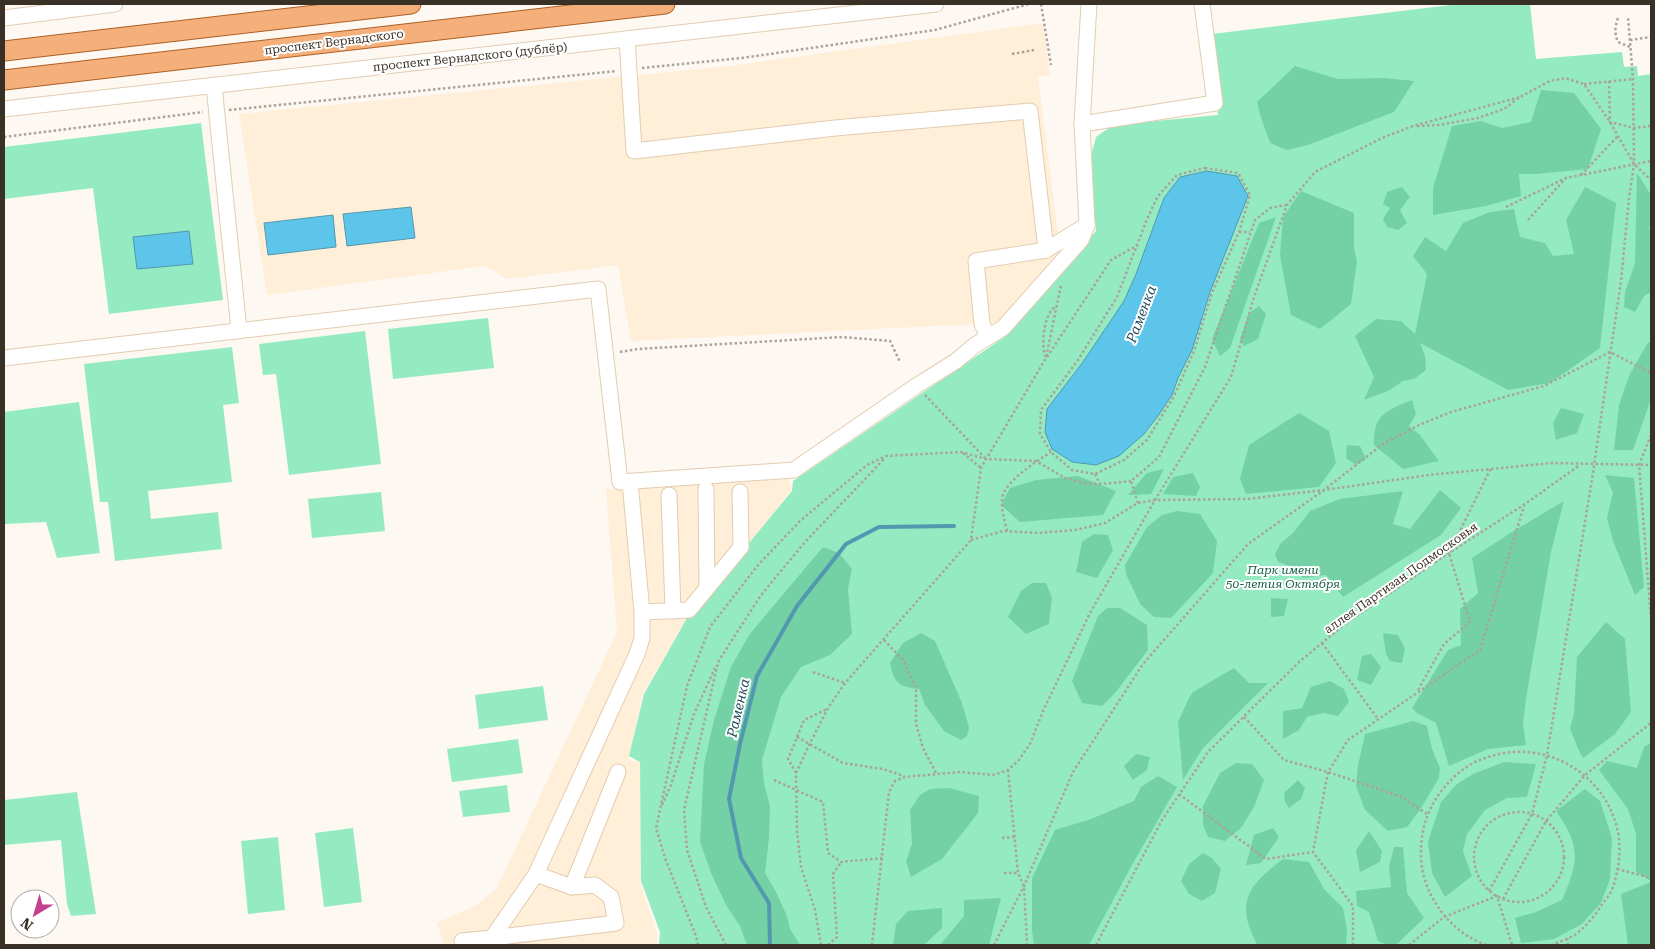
<svg xmlns="http://www.w3.org/2000/svg" width="1655" height="949" viewBox="0 0 1655 949" font-family="'Roboto Serif',serif">
	<style>
		.built { fill: #ffeed8 }
		.green { fill: #94ebc1 }
		.forest { fill: #74d1a6 }
		.water { fill: #5dc4ea; stroke: #5298af }
		.lines { fill: none; stroke-linecap: round; stroke-linejoin: round }
		.stream { stroke: #5298af; stroke-width: 4 }
		.minor-casing { stroke: #e3ccb0; stroke-width: 17 }
		.major-casing { stroke: #ae6024; stroke-width: 21 }
		.path { stroke: #aaa39b; stroke-width: 2.5; stroke-dasharray: 2.5 2.5; stroke-linecap: butt }
		.minor { stroke: #fff; stroke-width: 15 }
		.major { stroke: #f4af7b; stroke-width: 19 }
		.labels { text-anchor: middle; stroke-width: 4; stroke-linejoin: round; paint-order: stroke }
		.street-label { font-size: 12px; fill: #3a3126; stroke: #fff }
		.park-label { font-size: 12px; font-style: italic; fill: #196044; stroke: #fff }
		.water-label { font-size: 14px; font-style: italic; fill: #1d4a5a; stroke: #fff }
	</style>
	<rect width="100%" height="100%" fill="#fdf8f2"/>
	<g class="built">
		<path d="M1043 23 1050 75 1038 77 1058 234 1073 244 1000 323 631 341 618 265 507 279 485 266 267 295 239 114 730 66Z"/>
		<path d="M788 477 792 490 685 621 642 695 629 760 640 762 641 886 657 932V945H444L437 923 477 905 497 888 617 632 606 489Z"/>
	</g>
	<g class="green">
		<path d="M1459 4H1530L1536 59 1622 52 1624 67 1637 66 1638 76 1651 74V945H659L660 932 641 881 640 762 629 756 644 694 687 618 792 491 793 481 1003 338 1096 231 1090 159 1096 137 1113 125 1218 115 1212 34Z"/>
		<path d="M201 123 223 300 109 314 93 188 4 199V147Z"/>
		<path d="M488 318 494 368 393 379 388 329Z"/>
		<path d="M365 331 381 464 289 475 276 374 263 375 259 344Z"/>
		<path d="M232 347 239 403 223 405 232 482 148 491 151 519 218 512 222 549 115 561 108 502H100L84 364Z"/>
		<path d="M79 402 100 553 57 558 46 522 5 524 4 513V412Z"/>
		<path d="M381 492 385 531 312 538 308 499Z"/>
		<path d="M543 686 548 720 479 729 475 695Z"/>
		<path d="M518 739 523 773 452 782 447 749Z"/>
		<path d="M507 785 510 812 463 817 459 791Z"/>
		<path d="M77 792 96 914 71 916 67 904 61 840 4 845V800Z"/>
		<path d="M353 828 362 902 324 907 315 833Z"/>
		<path d="M278 837 285 910 248 914 241 841Z"/>
	</g>
	<g class="forest">
		<path d="M1295 66 1338 79 1384 78 1414 81 1394 112 1308 145 1287 150 1270 143 1261 118 1257 102Z"/>
		<path d="M1541 90 1574 93 1601 129 1588 169 1536 174H1519L1521 196 1486 206 1433 215V188L1452 126 1481 121 1502 128 1531 122Z"/>
		<path d="M1637 173 1651 195V221L1649 228 1651 230V292L1644 296 1635 312 1624 307 1625 292 1635 263Z"/>
		<path d="M1402 187 1410 197 1400 210 1407 223 1398 230 1387 227 1383 219 1390 208 1383 204 1387 192Z"/>
		<path d="M1585 187 1616 203 1600 348 1550 383 1508 390 1420 343 1425 356 1426 370 1414 379 1403 381 1390 390 1364 400 1374 377 1355 336 1376 319 1401 321 1415 334 1427 274 1413 256 1425 237 1446 251 1463 223 1490 212 1514 209 1520 237 1545 243 1553 256 1574 254 1566 220Z"/>
		<path d="M1301 191 1354 213V248L1357 261 1351 304 1320 329 1291 315 1280 255 1283 217Z"/>
		<path d="M1276 217 1230 348 1220 356 1212 339 1259 223Z"/>
		<path d="M1259 306 1266 314 1258 339 1244 346 1240 339 1249 313Z"/>
		<path d="M1651 341V399L1633 450H1614L1619 405 1629 376 1647 344Z"/>
		<path d="M1412 400 1416 414 1409 426 1420 435 1439 461 1403 469 1374 445C1373 414 1386 411 1412 400Z"/>
		<path d="M1561 408 1584 414 1577 433 1556 440 1553 423Z"/>
		<path d="M1299 413 1329 431 1336 463 1319 487 1246 494 1240 479 1249 445Z"/>
		<path d="M1347 445 1360 446 1366 459 1356 465 1346 458Z"/>
		<path d="M1164 469 1151 494 1128 495 1147 473Z"/>
		<path d="M1193 473 1200 487 1196 496 1163 494 1173 477Z"/>
		<path d="M1605 475 1634 478 1644 587 1635 595 1613 541 1607 518 1613 493Z"/>
		<path d="M1078 476 1116 491 1103 515 1020 522 1001 505 1010 488 1036 480Z"/>
		<path d="M1440 490 1461 508 1441 535 1343 597 1326 575 1303 578 1290 566 1278 562 1275 554 1280 544 1293 533 1310 511 1340 499 1403 491 1393 524 1410 529Z"/>
		<path d="M1564 501 1551 552 1526 699 1523 724 1526 745 1488 749 1449 766 1436 723 1417 713 1412 708 1448 650 1461 645 1460 609 1478 593 1472 558 1515 530Z"/>
		<path d="M1177 511 1200 514 1217 541 1213 573 1171 618 1154 617 1140 604 1126 574 1125 565 1147 527 1162 515Z"/>
		<path d="M1094 534 1108 535 1113 550 1097 578 1076 572 1082 542Z"/>
		<path d="M823 547 839 553 852 569 848 589 852 634 830 655 801 667 781 697 762 760 764 783 770 806 769 838 765 873 775 890 787 916 790 929 800 945H747L740 926 726 905 711 873 700 842 704 764 714 720 731 667 749 635Z"/>
		<path d="M1032 583H1046L1052 598 1049 624 1026 634 1008 617 1021 591Z"/>
		<path d="M1271 598 1288 599 1284 616 1271 617Z"/>
		<path d="M1107 608H1120L1147 625 1148 650 1115 693 1102 706 1082 703 1072 681 1098 616Z"/>
		<path d="M1606 622 1625 639 1631 712 1615 734 1583 758 1578 749 1570 728 1574 714 1577 657Z"/>
		<path d="M921 633 935 641 962 703 969 728 967 736 961 740 944 731 925 705 919 689C899 687 894 683 890 663L903 643Z"/>
		<path d="M1383 633 1398 635 1405 649 1402 663 1390 661 1386 654Z"/>
		<path d="M1371 654 1381 667 1371 685 1357 680 1362 656Z"/>
		<path d="M1234 668 1249 683H1268L1203 748 1183 780 1178 722 1189 698 1193 692Z"/>
		<path d="M1330 681 1344 689 1349 702 1338 716 1323 713 1307 717 1299 730 1283 739V711L1302 708 1311 687Z"/>
		<path d="M1413 721 1427 726 1432 749 1440 768 1439 778 1420 810 1407 827 1388 831 1365 810 1356 786 1358 765 1365 734Z"/>
		<path d="M1651 743V881L1636 872V834L1628 809 1599 770 1607 761 1637 768 1644 747Z"/>
		<path d="M1136 754 1150 757 1147 770 1133 780 1124 766Z"/>
		<path d="M1504 762 1536 764 1527 797 1507 798 1485 810 1467 834 1463 851 1472 876 1445 897 1432 873 1428 842 1441 802 1457 784 1473 774Z"/>
		<path d="M1236 763 1252 764 1264 780 1254 807 1241 828 1225 841 1208 837 1203 825V806L1220 773Z"/>
		<path d="M1158 776 1177 787 1132 865 1089 945H1034L1032 931V878L1055 830 1091 819 1134 801 1141 787Z"/>
		<path d="M1298 780 1305 788 1301 799 1289 808 1285 802 1284 793Z"/>
		<path d="M949 788 979 796 978 813 942 859 911 877 906 861 912 844 910 810 920 795 930 789Z"/>
		<path d="M1585 789 1600 801 1612 838 1610 879 1601 903 1582 924 1554 939 1521 943 1515 918 1536 912 1562 900C1579 861 1581 847 1556 811Z"/>
		<path d="M1273 828 1279 837 1261 863 1246 865 1254 835Z"/>
		<path d="M1369 831 1382 851 1380 862 1360 872 1356 850Z"/>
		<path d="M1394 847H1403L1407 893 1424 918 1396 945H1387L1378 941 1369 912 1357 906 1356 891 1391 887 1389 866Z"/>
		<path d="M1203 853 1212 858 1221 869 1215 893 1202 901 1189 894 1181 881 1189 864Z"/>
		<path d="M1283 859 1309 862 1324 889 1343 908 1347 930 1346 945H1257C1254 937 1249 928 1247 919 1241 890 1263 875 1283 859Z"/>
		<path d="M1651 882V945H1628L1621 894Z"/>
		<path d="M1001 898 989 945H940L964 916V900Z"/>
		<path d="M942 908V928L924 945H893L896 924 908 911Z"/>
	</g>
	<g class="water">
		<path d="M1207 171 1237 176 1248 196 1210 292 1192 350 1178 378 1172 395 1158 416 1144 434 1119 456 1096 465 1072 462 1052 449 1045 432 1047 409 1083 362 1124 301 1136 274 1164 198 1180 177Z"/>
		<path d="M411 207 415 238 347 246 343 214Z"/>
		<path d="M333 215 336 247 268 255 264 223Z"/>
		<path d="M189 231 193 264 137 269 133 237Z"/>
	</g>
	<g class="lines">
		<path class="stream" d="M770 945 769 903 741 858 729 799 740 744 757 676 797 606 846 544 879 527 954 526"/>
		<g class="minor-casing">
			<g id="minor">
				<path d="M4 18 115 4"/>
				<path d="M627 39 634 151 835 128 1030 111 1046 250 1087 225"/>
				<path d="M214 86 239 330"/>
				<path d="M4 109 936 4"/>
				<path d="M1082 124 1215 103 1202 4"/>
				<path d="M988 337 982 324 976 261 1046 250"/>
				<path d="M4 358 598 289 620 482 794 470 916 386 956 361 975 345 1003 328 1081 240 1087 225 1082 124 1089 4"/>
				<path d="M706 489 707 587"/>
				<path d="M669 495 673 611"/>
				<path d="M642 612 689 610 741 547 740 492"/>
				<path d="M536 874 572 887 618 772"/>
				<path d="M572 887 595 885 611 897 616 923 492 938 536 874 637 654 642 638V612L630 482"/>
				<path d="M462 941 492 938"/>
			</g>
		</g>
		<g class="major-casing">
			<g id="major">
				<path d="M4 51 411 4"/>
				<path d="M4 80 665 4"/>
			</g>
		</g>
		<g class="path">
			<path d="M1041 4 1051 65"/>
			<path d="M1618 18C1615 27 1614 33 1618 42L1630 47"/>
			<path d="M1630 40 1651 37"/>
			<path d="M1012 54 1034 50"/>
			<path d="M642 68 742 58 935 30 1029 4"/>
			<path d="M1609 81 1610 122 1634 128 1651 126"/>
			<path d="M1584 84 1633 79"/>
			<path d="M229 110 616 71"/>
			<path d="M1417 126 1439 125 1478 118 1504 109 1520 97 1550 81 1565 78 1584 84 1610 122 1634 164 1651 180"/>
			<path d="M4 137 203 112"/>
			<path d="M1205 168 1238 173 1250 195 1239 232 1212 293 1194 351 1174 396 1147 440 1124 460 1095 474 1072 470 1051 452 1040 434 1041 410 1078 360 1117 297 1147 219 1158 196 1177 175Z"/>
			<path d="M1581 175 1618 136"/>
			<path d="M1506 207 1566 178 1651 161"/>
			<path d="M1528 220 1565 179"/>
			<path d="M1239 232H1250"/>
			<path d="M620 352 638 349 842 337 890 341 900 362"/>
			<path d="M1046 357C1040 345 1044 311 1057 306"/>
			<path d="M1047 357 1111 260 1138 245"/>
			<path d="M925 395 985 458"/>
			<path d="M1651 435 1639 465 1651 619"/>
			<path d="M963 453 981 468"/>
			<path d="M1095 474 1100 484"/>
			<path d="M1138 503 1131 481 1159 457 1205 367 1255 220 1270 208 1286 205"/>
			<path d="M1007 531C1005 522 1001 510 1002 500 1003 482 1037 461 1051 452"/>
			<path d="M971 540 1003 531 1038 533 1075 530 1105 523 1138 503 1155 500 1247 499 1324 490 1383 444 1419 425 1451 412 1544 386 1610 352 1651 373"/>
			<path d="M884 640 903 660 916 687V724L923 748 936 773"/>
			<path d="M1322 643 1378 719"/>
			<path d="M813 672 845 683"/>
			<path d="M1418 690 1444 644 1470 622 1449 553 1491 468"/>
			<path d="M1244 717 1284 760 1328 772 1402 797 1427 814"/>
			<path d="M797 737 843 763 883 769 904 776"/>
			<path d="M1008 770 1018 873 1024 886 1027 945"/>
			<path d="M796 773 788 759 804 720 827 709"/>
			<path d="M774 780 823 802 828 853 841 862 882 858"/>
			<path d="M1179 794 1266 859 1313 852"/>
			<path d="M662 805 671 785 694 714 715 668"/>
			<circle cx="1519" cy="857" r="45"/>
			<path d="M1002 838 1015 837"/>
			<path d="M1617 869 1651 878"/>
			<path d="M1004 873H1018"/>
			<path d="M1489 891 1532 814 1547 755 1592 479 1621 281 1629 198 1634 164 1633 79 1628 17"/>
			<path d="M1503 899 1546 821 1585 775 1651 723"/>
			<path d="M1567 938 1568 945"/>
			<path d="M698 945 696 936 665 858 656 828 687 686 710 627 758 565 800 521 867 465 886 456 961 452 986 459 1036 461 1065 478 1084 483 1100 484 1131 481"/>
			<path d="M726 945 706 907 687 850 684 810 718 662 761 595 805 542 884 459"/>
			<path d="M821 945 815 910 801 867 797 831 796 773 810 743 828 708 845 683 971 540 981 468 1046 358 1061 285"/>
			<path d="M828 945 837 937 833 874 841 862"/>
			<path d="M872 945 889 792 895 781 905 777 960 772 994 775 1008 770 1018 761 1030 744 1043 711 1090 613 1155 500 1231 377 1254 297 1287 205 1315 172 1382 138 1413 126 1520 97"/>
			<path d="M994 945 1024 886 1073 772 1143 664 1248 544 1324 490 1429 475 1551 463 1651 465"/>
			<path d="M1096 945 1162 820 1208 752 1299 662 1346 623 1449 553 1525 504 1580 465"/>
			<path d="M1353 945V906L1313 852 1328 772 1348 740 1480 650 1524 506"/>
			<path d="M1409 945 1444 917 1497 896 1512 945"/>
			<path d="M1486 945C1479 942 1470 938 1463 933 1439 915 1422 887 1421 857 1420 824 1431 799 1455 776 1469 763 1486 756 1505 753 1555 745 1605 778 1617 828 1622 847 1619 869 1613 887 1611 894 1605 900 1601 906 1594 917 1583 930 1573 936 1566 940 1558 942 1552 945"/>
		</g>
		<use href="#minor" class="minor"/>
		<use href="#major" class="major"/>
	</g>
	<g class="labels">
		<g class="street-label">
			<text transform="translate(334 42) rotate(-7)" y="4">проспект Вернадского</text>
			<text transform="translate(470 57) rotate(-6)" y="4">проспект Вернадского (дублёр)</text>
			<text transform="translate(1401 578) rotate(-35)" y="4">аллея Партизан Подмосковья</text>
		</g>
		<g class="park-label">
			<text x="1283" y="574">Парк имени<tspan x="1283" dy="14">50-летия Октября</tspan></text>
		</g>
		<g class="water-label">
			<text transform="translate(1141 314) rotate(-69)" y="5">Раменка</text>
			<text transform="translate(738 708) rotate(-77)" y="5">Раменка</text>
		</g>
	</g>
	<rect width="1655" height="949" fill="none" stroke="#3a3126" stroke-width="10"/>
	<g transform="translate(35 914) rotate(218)"><circle r="24" fill="#ffffff" stroke="#b0ada8"/>
	<path d="M0-4L9 19L0 12L-9 19Z" fill="#c2428e"/>
	<text y="-8" font-size="14" font-weight="bold" text-anchor="middle" fill="#3a3126">N</text>
	</g>
</svg>
